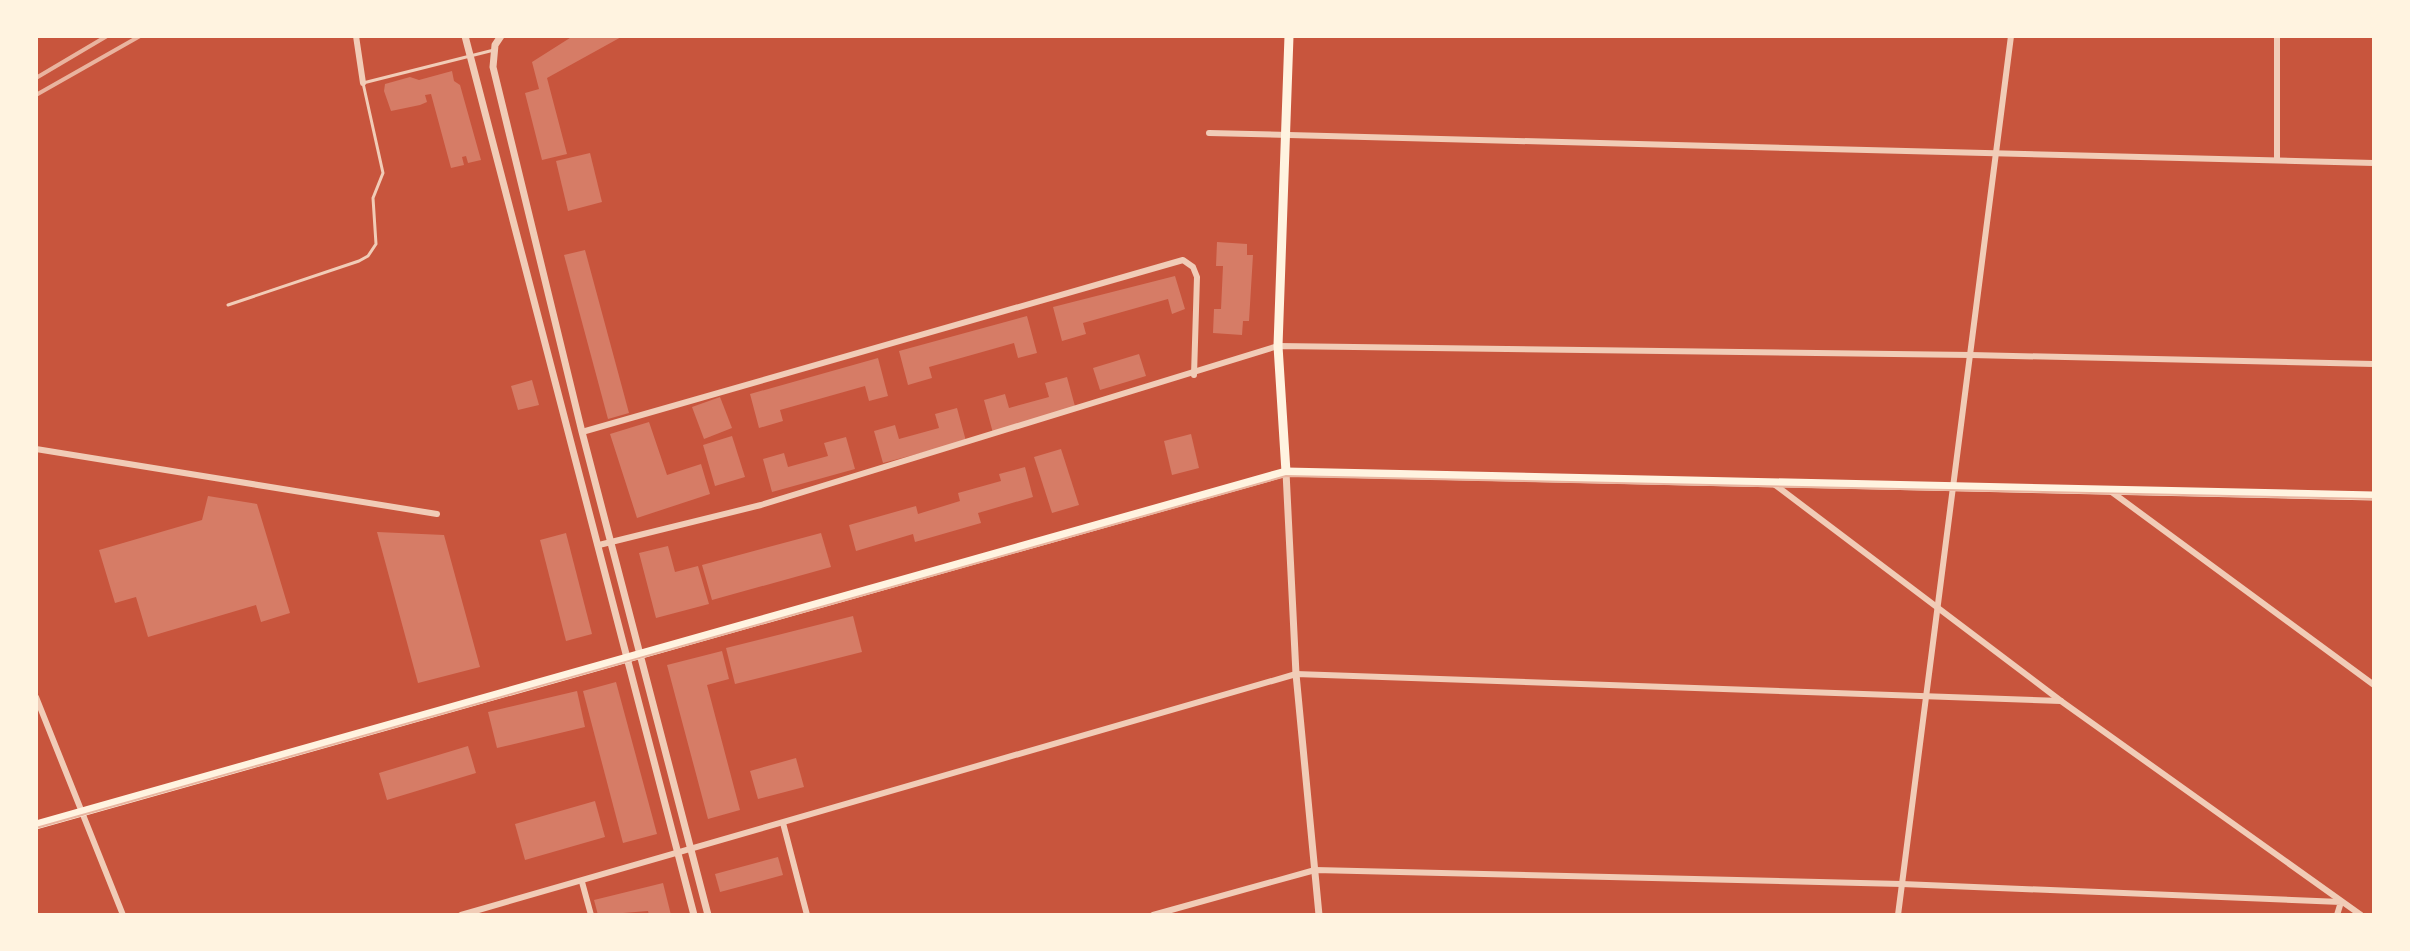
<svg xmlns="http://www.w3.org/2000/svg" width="2410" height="951" viewBox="0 0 2410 951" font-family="Barlow,sans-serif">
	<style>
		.building { fill: #d67c66 }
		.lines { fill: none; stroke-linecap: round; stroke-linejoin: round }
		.service { stroke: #f1ccb7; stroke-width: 3 }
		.minor { stroke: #f1ccb7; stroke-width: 6 }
		.tertiary { stroke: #f1ccb7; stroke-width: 7 }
		.primary { stroke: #fff3e0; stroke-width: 9 }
		.tram { stroke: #e9b49f; stroke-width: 2 }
		.rail { stroke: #e9b49f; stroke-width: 4 }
	</style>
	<rect width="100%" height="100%" fill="#c8553d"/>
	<g class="building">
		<path d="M573 36H623L547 78 567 154 542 160 525 93 539 89 532 62Z"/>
		<path d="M452 71 454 81 460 85 481 160 468 163 466 156 462 157 464 165 451 168 431 94 425 95 427 102 420 105 391 111 384 91 385 84 410 77 419 80Z"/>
		<path d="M590 153 602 202 568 211 556 161Z"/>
		<path d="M1217 242 1247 244V255H1253L1249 321H1243L1242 335 1213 333 1214 309H1221L1223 266H1216Z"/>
		<path d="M585 250 629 413 608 419 564 255Z"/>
		<path d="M1175 276 1185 309 1172 314 1168 299 1083 323 1086 334 1062 341 1053 307Z"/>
		<path d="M1027 316 1037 353 1018 358 1014 343 929 367 932 378 908 385 899 351Z"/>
		<path d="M1139 354 1146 376 1100 390 1093 368Z"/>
		<path d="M878 358 888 396 869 401 865 386 780 410 783 421 759 428 750 394Z"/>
		<path d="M1067 377 1076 410 993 433 984 400 1005 394 1009 408 1049 397 1045 383Z"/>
		<path d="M532 380 539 405 518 410 511 386Z"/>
		<path d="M720 397 732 428 704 439 692 407Z"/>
		<path d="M957 408 966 441 883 463 874 431 895 425 899 439 939 428 935 414Z"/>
		<path d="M649 422 667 475 701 464 710 494 637 518 610 434Z"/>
		<path d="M1191 434 1199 468 1172 475 1164 441Z"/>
		<path d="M732 436 745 477 715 486 703 445Z"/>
		<path d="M846 437 855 469 772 492 763 459 784 453 788 467 828 456 824 443Z"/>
		<path d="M1061 449 1079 505 1052 513 1034 457Z"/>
		<path d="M1025 467 1033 497 978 513 981 523 915 542 913 534 856 551 849 525 916 506 918 514 960 501 958 493 1001 481 999 474Z"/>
		<path d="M208 496 257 504 290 613 261 622 256 605 148 637 136 597 115 603 99 550 202 520Z"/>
		<path d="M377 532 444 535 480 667 418 683Z"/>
		<path d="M566 533 592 634 566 641 540 540Z"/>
		<path d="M821 533 831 567 712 600 702 565Z"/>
		<path d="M668 546 675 572 698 566 709 604 656 618 639 553Z"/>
		<path d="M853 616 862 652 735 684 726 648Z"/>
		<path d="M722 651 729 679 707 685 740 810 708 819 667 665Z"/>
		<path d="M616 682 657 834 623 843 583 691Z"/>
		<path d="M577 691 585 727 497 748 488 712Z"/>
		<path d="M468 746 476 773 387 800 379 773Z"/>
		<path d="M796 758 804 787 758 799 750 771Z"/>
		<path d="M595 801 605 837 525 860 515 824Z"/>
		<path d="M778 857 783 875 720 892 715 874Z"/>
		<path d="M663 883 671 915H649L648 911 598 915 594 900Z"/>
	</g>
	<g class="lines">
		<path class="service" d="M228 305 359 261 368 256 376 244 373 198 383 173 363 83 494 50"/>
		<g class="minor">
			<path d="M356 36 363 83"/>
			<path d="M1209 133 2374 163"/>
			<path d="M2277 159V36"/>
			<path d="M582 432 1183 260 1193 267 1197 277 1194 375"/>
			<path d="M36 449 437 514"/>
			<path d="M1774 484 2061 701 2361 915"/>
			<path d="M2109 490 2374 685"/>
			<path d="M599 545 761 505 1278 346 1971 355 2374 364"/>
			<path d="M36 697 123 915"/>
			<path d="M783 823 807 915"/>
			<path d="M582 882 591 915"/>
			<path d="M461 915 1296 674 2061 701"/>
			<path d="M1153 915 1315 870 1902 884 2341 902 2337 915"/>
			<path d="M1898 915 2011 36"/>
		</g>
		<g class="tertiary">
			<path d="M465 36 694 915"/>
			<path d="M501 36 495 45 493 67 582 432 708 915"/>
			<path d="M1286 472 1296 674 1319 915"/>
		</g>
		<g class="primary">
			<path d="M1286 472 1278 346 1289 36"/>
			<path d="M36 825 1286 472 2374 496"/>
		</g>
		<path class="tram" d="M36 828 1286 476 2374 499"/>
		<g class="rail">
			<path d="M36 78 107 36"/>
			<path d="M36 95 140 36"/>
		</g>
	</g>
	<rect width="2410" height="951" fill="none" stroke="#fff3e0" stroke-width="76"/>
</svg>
